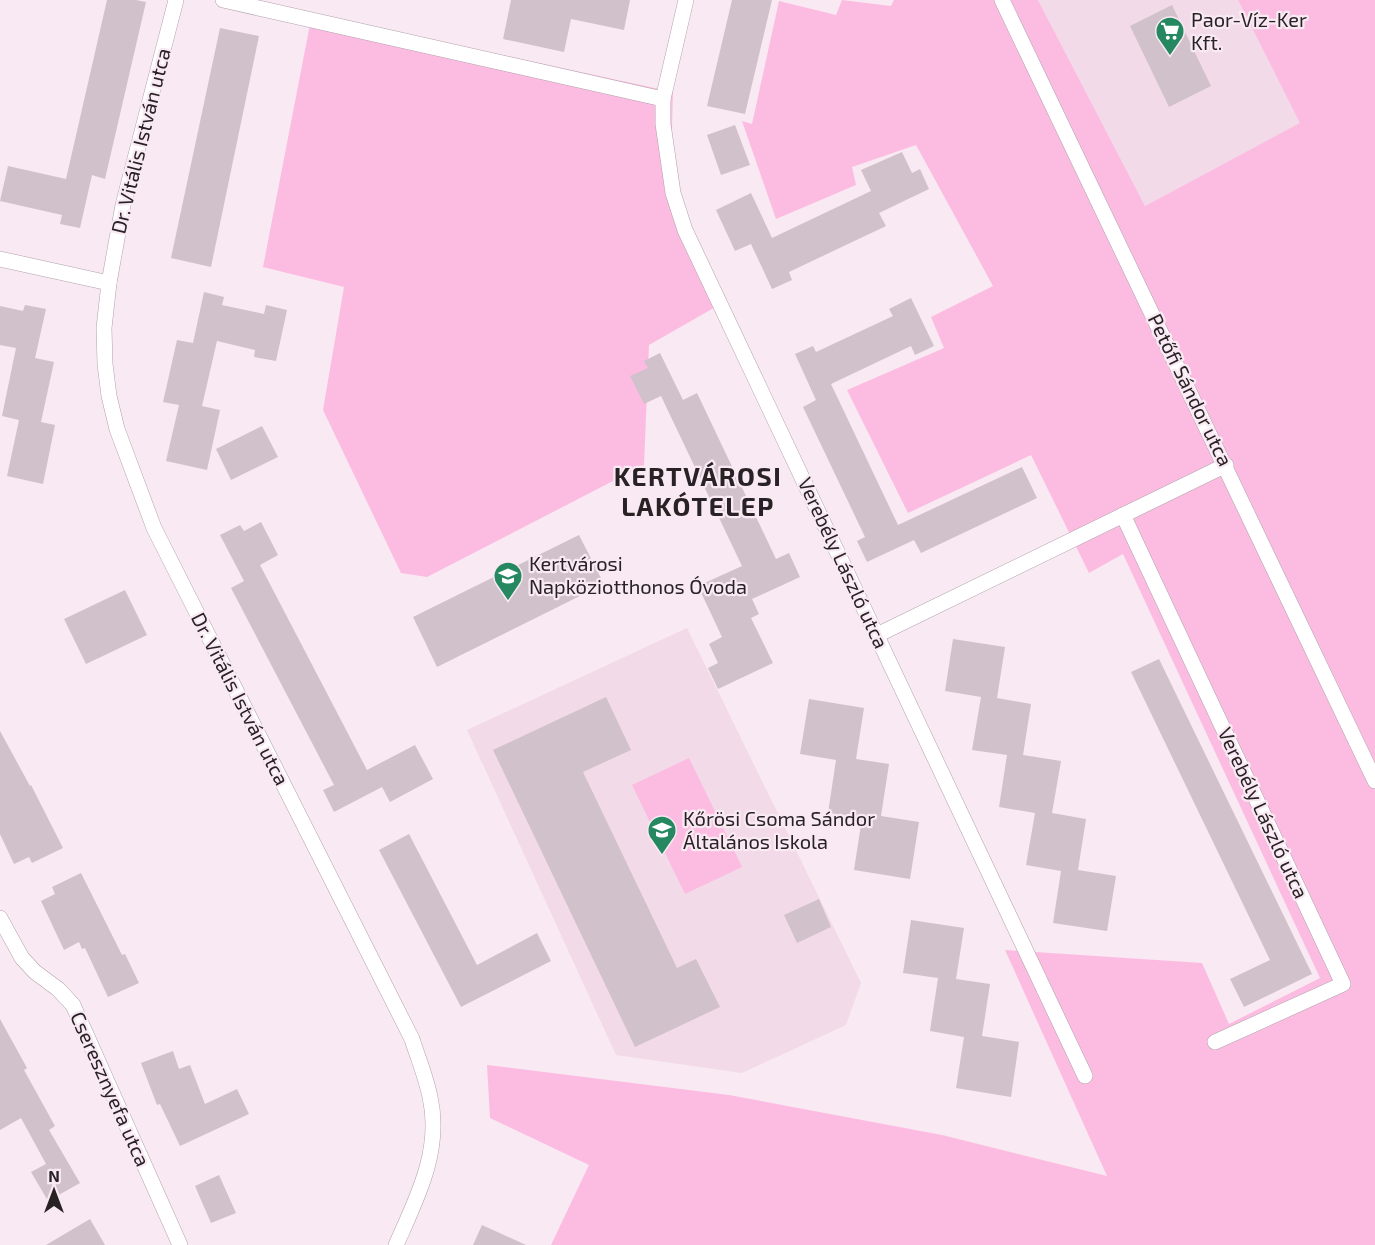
<svg xmlns="http://www.w3.org/2000/svg" width="1375" height="1245" viewBox="0 0 1375 1245" font-family="'Exo 2',sans-serif">
	<style>
		.built { fill: #f2dae8 }
		.green { fill: #fcbce2 }
		.building { fill: #d1c1ca }
		.lines { fill: none; stroke-linecap: round; stroke-linejoin: round }
		.street-casing { stroke: #b1a2ab; stroke-width: 16 }
		.street { stroke: #fff; stroke-width: 15 }
		.labels { text-anchor: middle; stroke-width: 4.5; stroke-linejoin: round; paint-order: stroke }
		.poi-label { font-size: 20px; fill: #282225; stroke: #f9e9f2; text-anchor: start }
		.street-label { font-size: 20px; fill: #282225; stroke: #f9e9f2 }
		.district-label { font-size: 26px; font-weight: bold; letter-spacing: 1.5px; fill: #282225; stroke: #f9e9f2 }
	</style>
	<rect width="100%" height="100%" fill="#f9e9f2"/>
	<g class="built">
		<path d="M1038 0H1238L1301 123 1145 206Z"/>
		<path d="M687 628 861 983 846 1025 742 1073 616 1055 467 730Z"/>
	</g>
	<g class="green">
		<path d="M842 0 891 6 894 0H1038L1145 206 1300 123 1238 0H1375V1245H551L589 1165 490 1118 487 1065 729 1095 942 1135 1107 1176 1005 950 1202 963 1229 1024 1320 978 1123 554 1089 573 1031 455 908 513 847 390 944 348 931 317 993 286 916 145 852 167 856 185 776 219 742 121 752 124 779 1 836 15Z"/>
		<path d="M312 14 673 92 671 162 682 214 726 301 649 345 644 465 427 577 401 573 323 410 344 287 263 267Z"/>
		<path d="M689 758 742 867 685 894 632 785Z"/>
	</g>
	<g class="building">
		<path d="M107 0H136L146 2 105 179 92 175 80 228 60 224 62 215 0 201 8 166 66 179Z"/>
		<path d="M511 0H630L624 30 571 19 564 52 503 39Z"/>
		<path d="M732 0H772L745 114 707 106Z"/>
		<path d="M1172 5 1211 86 1169 107 1130 26Z"/>
		<path d="M220 28 259 36 211 267 171 258Z"/>
		<path d="M735 125 750 165 721 175 707 135Z"/>
		<path d="M902 152 912 173 920 169 929 189 879 213 886 226 789 272 792 280 772 289 751 244 735 251 716 210 751 193 772 238 871 191 861 170Z"/>
		<path d="M204 292 224 297 222 305 264 314 266 305 287 310 276 361 254 357 255 350 217 341 202 406 220 410 207 470 166 461 179 405 163 402 177 340 193 343Z"/>
		<path d="M911 298 934 346 915 355 911 346 831 384 898 525 1022 467 1037 498 921 553 914 540 867 562 857 541 865 537 803 407 816 400 795 354 813 346 816 352 893 316 889 309Z"/>
		<path d="M25 305 46 309 35 358 54 362 41 422 55 425 43 484 7 476 19 420 2 416 16 348 0 345V306L23 311Z"/>
		<path d="M660 353 683 400 697 393 776 559 789 553 800 577 752 599 759 614 751 618 773 663 718 689 708 668 718 663 709 644 722 637 698 586 742 566 661 396 644 404 630 376 648 368 644 361Z"/>
		<path d="M262 426 278 457 231 480 216 449Z"/>
		<path d="M261 522 278 555 260 565 367 770 415 745 433 779 390 802 382 787 334 812 323 790 334 785 231 588 244 581 220 535 240 525 244 531Z"/>
		<path d="M579 535 604 584 437 667 413 617Z"/>
		<path d="M125 590 147 635 86 664 64 619Z"/>
		<path d="M953 639 1005 647 997 698 1031 704 1023 755 1061 761 1052 813 1086 819 1078 870 1116 876 1107 931 1053 923 1061 871 1026 865 1035 813 999 807 1007 755 972 750 981 697 945 691Z"/>
		<path d="M1159 659 1312 974 1244 1007 1230 979 1270 960 1131 672Z"/>
		<path d="M606 697 631 750 583 772 677 968 696 959 720 1007 635 1047 493 750Z"/>
		<path d="M809 699 864 708 856 759 889 764 881 816 919 822 910 879 854 870 862 818 828 813 836 760 800 754Z"/>
		<path d="M0 731 30 786 31 785 63 848 32 863 29 857 14 864 0 834Z"/>
		<path d="M409 834 477 965 537 933 551 961 461 1007 379 850Z"/>
		<path d="M81 873 122 955 125 954 139 983 108 997 85 948 82 949 79 942 64 950 41 901 55 894 52 887Z"/>
		<path d="M819 899 831 927 797 943 784 915Z"/>
		<path d="M911 920 964 928 956 979 990 984 982 1036 1019 1042 1011 1097 956 1088 964 1037 930 1031 938 978 903 973Z"/>
		<path d="M0 1019 27 1068 24 1070 55 1126 49 1130 80 1183 48 1201 31 1172 46 1164 21 1118 0 1130Z"/>
		<path d="M173 1051 179 1069 190 1065 205 1104 237 1089 249 1114 180 1146 160 1104 157 1105 141 1063Z"/>
		<path d="M219 1175 236 1213 211 1223 195 1186Z"/>
		<path d="M90 1219 105 1245H46Z"/>
		<path d="M482 1225 526 1245H473Z"/>
	</g>
	<g class="lines">
		<g class="street-casing">
			<g id="street">
				<path d="M176 0 123 205 109 283 104 328 105 364 109 396 117 429 154 528 412 1039C418 1058 426 1077 430 1097 442 1150 417 1198 396 1245"/>
				<path d="M223 0 663 99"/>
				<path d="M686 0 663 99V124L673 193 685 230 1085 1076"/>
				<path d="M1002 0 1375 781"/>
				<path d="M0 259 109 283"/>
				<path d="M1123 515 1343 984 1215 1042"/>
				<path d="M877 635 1226 465"/>
				<path d="M0 918 22 958 35 972 58 989 73 1005 180 1245"/>
			</g>
		</g>
		<use href="#street" class="street"/>
	</g>
	<defs>
		<g id="supermarket-pin" transform="scale(1.5)"><path d="M0 17L-7.5 6A9.5 9.5 0 1 1 7.5 6Z" fill="#268861" stroke="#f9e9f2"/><path d="M-6-5.5h2.5l.6 2H6L4.5 2H-2.5L-4.4-4H-6ZM-1.5 3.2a1.3 1.3 0 1 0 .1 0ZM3 3.2a1.3 1.3 0 1 0 .1 0Z" fill="#fff"/></g>
		<g id="school-pin" transform="scale(1.5)"><path d="M0 17L-7.5 6A9.5 9.5 0 1 1 7.5 6Z" fill="#268861" stroke="#f9e9f2"/><path d="M0-5L7-2L0 1L-7-2ZM-4 1L0 2.5L4 1V4Q0 6-4 4Z" fill="#fff"/></g>
	</defs>
	<g fill-rule="evenodd">
		<use href="#supermarket-pin" x="1170" y="31"/>
		<use href="#school-pin" x="508" y="576"/>
		<use href="#school-pin" x="662" y="830"/>
	</g>
	<g class="labels">
		<g class="poi-label">
			<text x="1191" y="27">Paor-Víz-Ker<tspan x="1191" dy="23">Kft.</tspan></text>
			<text x="529" y="571">Kertvárosi<tspan x="529" dy="23">Napköziotthonos Óvoda</tspan></text>
			<text x="683" y="826">Kőrösi Csoma Sándor<tspan x="683" dy="23">Általános Iskola</tspan></text>
		</g>
		<g class="street-label">
			<text transform="translate(141 141) rotate(-76)" y="7">Dr. Vitális István utca</text>
			<text transform="translate(1190 390) rotate(64)" y="7">Petőfi Sándor utca</text>
			<text transform="translate(843 563) rotate(65)" y="7">Verebély László utca</text>
			<text transform="translate(240 699) rotate(63)" y="7">Dr. Vitális István utca</text>
			<text transform="translate(1263 813) rotate(65)" y="7">Verebély László utca</text>
			<text transform="translate(110 1089) rotate(66)" y="7">Cseresznyefa utca</text>
		</g>
		<g class="district-label">
			<text x="698" y="486">KERTVÁROSI<tspan x="698" dy="30">LAKÓTELEP</tspan></text>
		</g>
	</g>
	<g transform="translate(54 1191)" stroke="#f9e9f2" stroke-width="4.5" paint-order="stroke">
	<path d="M0-4.5L10 22L0 15L-10 22Z" fill="#282225"/>
	<text y="-9" font-size="16" font-weight="bold" text-anchor="middle" fill="#282225">N</text>
	</g>
</svg>
